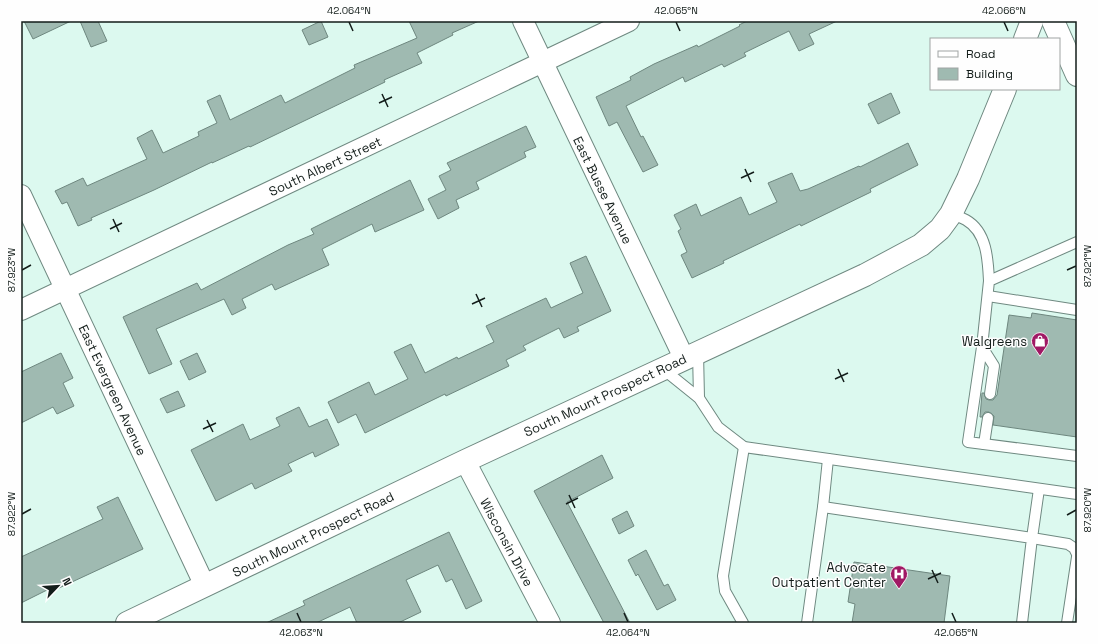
<svg xmlns="http://www.w3.org/2000/svg" width="1098" height="644" viewBox="0 0 1098 644" font-family="'Space Grotesk',sans-serif">
	<style>
		.building { fill: #9fbab1; stroke: #6e877f }
		.lines { fill: none; stroke-linecap: round; stroke-linejoin: round }
		.lane-casing { stroke: #6f8981; stroke-width: 12 }
		.street-casing { stroke: #6f8981; stroke-width: 22 }
		.secondary-casing { stroke: #6f8981; stroke-width: 24 }
		.lane { stroke: #fff; stroke-width: 10 }
		.street { stroke: #fff; stroke-width: 20 }
		.secondary { stroke: #fff; stroke-width: 22 }
		.ticks { fill: none; stroke: #131d1a; stroke-width: 1.5 }
		.labels { text-anchor: middle; stroke-width: 3; stroke-linejoin: round; paint-order: stroke }
		.street-label { font-size: 13px; fill: #131d1a; stroke: #fefefe }
		.poi-label { font-size: 13px; fill: #131d1a; stroke: #fefefe; text-anchor: end }
		.neatline { fill: none; stroke: #131d1a; stroke-width: 1.5 }
		.ticks-label { font-size: 10px; text-anchor: middle; fill: #131d1a }
	</style>
	<rect width="100%" height="100%" fill="#dcf9ef"/>
	<g class="building">
		<path d="M24 21H71L33 39Z"/>
		<path d="M80 21H98L107 41 91 47Z"/>
		<path d="M321 21 328 37 309 45 302 30Z"/>
		<path d="M409 21H479L452 33 453 35 417 53 422 63 384 80 385 82 250 147 249 146 212 163V162L154 190 91 218 92 220 78 226 67 202 62 204 55 191 83 178 87 186 147 159 137 138 152 130 163 153 199 136 198 132 217 123 207 101 220 95 230 120 281 95 285 103 355 68 354 65 417 38Z"/>
		<path d="M747 21H837L809 34 814 44 799 51 789 31 744 53 746 56 724 67 722 64 685 82 683 77 626 106 641 137 643 136 658 165 643 172 617 122 609 126 596 97 631 80 630 77 654 64 697 45 698 47 740 26 739 25Z"/>
		<path d="M891 93 900 113 878 124 868 104Z"/>
		<path d="M526 126 536 147 524 152 526 157 476 182 479 189 456 200 459 208 438 219 428 199 446 190 439 176 451 170 447 163Z"/>
		<path d="M908 143 918 165 870 189 871 192 801 226 800 224 723 261 724 263 692 278 681 255 687 252 678 231 681 229 674 215 696 204 701 216 741 197 749 215 777 202 768 183 792 173 800 191 808 189 859 166 860 167Z"/>
		<path d="M410 180 424 210 375 232 372 224 322 249 329 265 275 290 272 284 242 299 246 308 232 315 224 299 156 329 172 364 149 374 123 317 197 283 201 290 288 245 314 234 311 229Z"/>
		<path d="M586 256 611 311 577 327 579 331 564 338 559 328 523 346 526 350 506 360 509 366 446 396 445 394 365 433 356 414 338 423 328 402 369 382 375 395 408 379 394 352 411 344 425 373 457 357 458 359 494 342 486 326 546 298 551 308 583 293 570 263Z"/>
		<path d="M1032 313 1077 320V437L993 425 994 416 989 412H985L982 417H980L982 393H984L986 399 989 400H993L997 395 1009 315 1031 318Z"/>
		<path d="M61 353 73 378 63 383 74 406 57 414 53 407 21 423V372Z"/>
		<path d="M197 353 206 372 189 380 180 361Z"/>
		<path d="M178 391 185 406 167 413 160 399Z"/>
		<path d="M299 407 309 427 327 419 339 445 315 457 313 452 288 464 292 471 255 489 252 483 216 501 191 450 243 424 250 440 280 426 276 418Z"/>
		<path d="M602 455 613 478 567 502 630 623H604L534 491Z"/>
		<path d="M118 497 143 549 59 588 57 585 21 603V557L103 519 97 507Z"/>
		<path d="M627 511 634 526 619 534 612 519Z"/>
		<path d="M449 532 482 601 466 609 452 579 446 582 438 565 406 580 421 612 398 623H357L350 607 316 623H266L305 605 303 601Z"/>
		<path d="M646 550 664 586 668 584 676 600 657 610 638 574 636 576 628 560Z"/>
		<path d="M854 562 950 576 944 623H852L855 604 848 602Z"/>
	</g>
	<g class="lines">
		<g class="lane-casing">
			<g id="lane">
				<path d="M951 214C956 216 961 217 966 220 987 232 988 260 989 281"/>
				<path d="M1077 242 989 281 982 347 968 442 1077 456"/>
				<path d="M988 296 1077 310"/>
				<path d="M982 347 994 366 990 394"/>
				<path d="M698 352 699 398"/>
				<path d="M663 369 699 398 718 427 744 447 1077 494"/>
				<path d="M984 444 988 418"/>
				<path d="M1039 489 1032 538 1068 544 1074 548 1077 554"/>
				<path d="M823 507 828 459"/>
				<path d="M743 623 725 591 723 576 744 447"/>
				<path d="M807 623 823 507 1032 538 1022 623"/>
				<path d="M1067 623 1077 557"/>
			</g>
		</g>
		<g class="street-casing">
			<g id="street">
				<path d="M523 21 684 358"/>
				<path d="M21 195 205 586"/>
				<path d="M21 310 629 21"/>
				<path d="M465 461 550 623"/>
			</g>
		</g>
		<g class="secondary-casing">
			<g id="secondary">
				<path d="M1053 21 1077 75"/>
				<path d="M1025 39 1032 21"/>
				<path d="M127 623 465 461 865 275 921 245 940 229 951 214 968 179 1005 89"/>
			</g>
		</g>
		<use href="#lane" class="lane"/>
		<use href="#street" class="street"/>
		<use href="#secondary" class="secondary"/>
	</g>
	<path class="ticks" d="M349 22 353 31M676 22 680 31M1004 22 1008 31M382 94 388 107M379 103 392 97M745 169 751 182M741 178 754 172M113 219 119 232M110 229 122 223M22 270 31 265M1067 270 1076 266M476 294 482 307M472 304 485 298M838 369 844 382M835 379 848 373M207 420 213 432M203 429 216 423M569 495 575 508M566 504 578 498M22 514 31 509M1067 515 1076 510M932 570 938 583M928 579 941 573M297 613 301 622M624 613 628 622M952 613 956 622"/>
	<defs>
		<g id="shop-pin" transform="scale(0.9)"><path d="M0 17L-7.5 6A9.5 9.5 0 1 1 7.5 6Z" fill="#a01864" stroke="#fefefe"/><path d="M-5-2.5h2.3a2.7 3.5 0 0 1 5.4 0H5L5.5 6h-11ZM-1.5-2.5h3a1.5 2.3 0 0 0-3 0Z" fill="#fff"/></g>
		<g id="hospital-pin" transform="scale(0.9)"><path d="M0 17L-7.5 6A9.5 9.5 0 1 1 7.5 6Z" fill="#a01864" stroke="#fefefe"/><path d="M-5-5h3v3.5h4V-5h3V5h-3V1.5h-4V5h-3Z" fill="#fff"/></g>
	</defs>
	<g fill-rule="evenodd">
		<use href="#shop-pin" x="1040" y="341"/>
		<use href="#hospital-pin" x="899" y="574"/>
	</g>
	<g class="labels">
		<g class="street-label">
			<text transform="translate(325 166) rotate(-25)" y="5">South Albert Street</text>
			<text transform="translate(603 190) rotate(64)" y="5">East Busse Avenue</text>
			<text transform="translate(113 390) rotate(65)" y="5">East Evergreen Avenue</text>
			<text transform="translate(605 395) rotate(-25)" y="5">South Mount Prospect Road</text>
			<text transform="translate(313 534) rotate(-26)" y="5">South Mount Prospect Road</text>
			<text transform="translate(507 542) rotate(62)" y="5">Wisconsin Drive</text>
		</g>
		<g class="poi-label">
			<text x="1027" y="346">Walgreens</text>
			<text x="886" y="572">Advocate<tspan x="886" dy="15">Outpatient Center</tspan></text>
		</g>
	</g>
	<rect width="1098" height="644" fill="none" stroke="#fefefe" stroke-width="44"/>
	<rect x="930" y="38" width="130" height="52" fill="#fefefe" stroke="#a0a4a3"/>
	<rect x="938" y="51" width="20" height="6" fill="#ffffff" stroke="#a0a4a3"/>
	<text x="966" y="58" font-size="12" fill="#131d1a">Road</text>
	<rect x="938" y="68" width="20" height="12" fill="#9fbab1" stroke="#a0a4a3"/>
	<text x="966" y="78" font-size="12" fill="#131d1a">Building</text>
	<g transform="translate(58 586) rotate(65)" stroke="#fefefe" stroke-width="3" paint-order="stroke">
	<path d="M0-3L7 15L0 10L-7 15Z" fill="#131d1a"/>
	<text y="-6" font-size="11" font-weight="bold" text-anchor="middle" fill="#131d1a">N</text>
	</g>
	<rect x="22" y="22" width="1054" height="600" class="neatline"/>
	<g class="ticks-label">
		<text x="349" y="14">42.064°N</text>
		<text x="676" y="14">42.065°N</text>
		<text x="1004" y="14">42.066°N</text>
		<text transform="translate(1087 266) rotate(-90)" y="4">87.921°W</text>
		<text transform="translate(11 270) rotate(-90)" y="4">87.923°W</text>
		<text transform="translate(1087 510) rotate(-90)" y="4">87.920°W</text>
		<text transform="translate(11 514) rotate(-90)" y="4">87.922°W</text>
		<text x="301" y="636">42.063°N</text>
		<text x="628" y="636">42.064°N</text>
		<text x="956" y="636">42.065°N</text>
	</g>
</svg>
